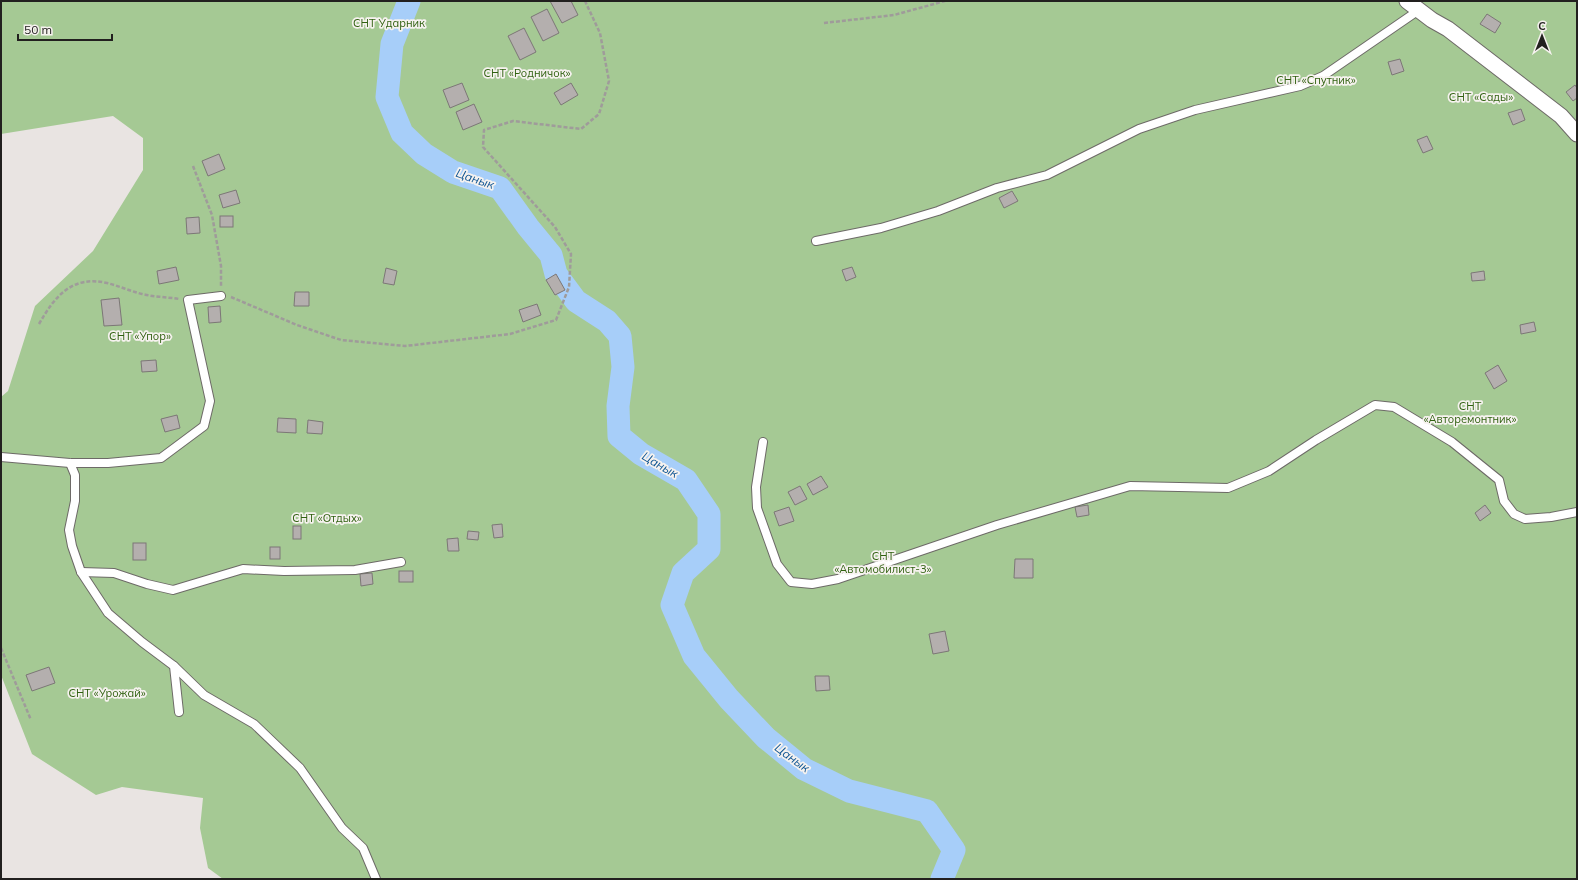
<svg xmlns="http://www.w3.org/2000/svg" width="1578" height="880" viewBox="0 0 1578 880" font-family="Mulish,sans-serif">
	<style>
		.green { fill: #a5c994 }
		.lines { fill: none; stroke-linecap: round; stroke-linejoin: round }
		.river { stroke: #a7cef9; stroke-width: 23 }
		.building { fill: #b4afae; stroke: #7c7776 }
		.service-casing { stroke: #6d6a67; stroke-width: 10 }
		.minor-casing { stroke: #6d6a67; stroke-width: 17 }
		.path { stroke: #9f9b9a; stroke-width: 2.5; stroke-dasharray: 4 2; stroke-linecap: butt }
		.service { stroke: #fff; stroke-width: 8 }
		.minor { stroke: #fff; stroke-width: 15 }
		.labels { text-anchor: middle; stroke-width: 3.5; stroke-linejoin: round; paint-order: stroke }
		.park-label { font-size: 11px; fill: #2f600f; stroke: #f6f2ef }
		.water-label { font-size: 12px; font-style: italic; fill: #0d5492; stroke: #f6f2ef }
	</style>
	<rect width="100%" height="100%" fill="#e9e4e2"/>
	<path class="green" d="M1 1H1577V879H223L208 868 200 828 203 798 122 787 96 795 32 754 1 675V397L8 391 35 306 93 251 143 170V138L113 116 1 134Z"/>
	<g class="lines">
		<path class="river" d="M409 1 392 44 387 97 402 133 424 154 453 172 500 188 528 227 551 255 556 274 576 301 607 321 620 336 623 367 618 406 619 436 641 454 686 480 709 514V549L683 573 672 605 694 656 729 699 766 738 804 769 849 791 927 811 954 850 942 879"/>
	</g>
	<g class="building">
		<path d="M550 1H571L578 15 562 23Z"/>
		<path d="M547 9 559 33 543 41 531 17Z"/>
		<path d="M1487 14 1501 23 1495 33 1480 24Z"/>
		<path d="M524 28 536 52 520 60 508 36Z"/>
		<path d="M1400 59 1404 71 1392 75 1388 62Z"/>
		<path d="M462 83 469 100 450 108 443 90Z"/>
		<path d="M571 83 578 95 561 105 554 93Z"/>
		<path d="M1575 85 1577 88V98L1573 101 1566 92Z"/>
		<path d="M474 104 482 122 463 130 456 112Z"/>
		<path d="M1521 109 1525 120 1513 125 1508 113Z"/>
		<path d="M1427 136 1433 149 1423 153 1417 140Z"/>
		<path d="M219 154 225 169 208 176 202 161Z"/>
		<path d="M236 190 240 203 223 208 219 195Z"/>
		<path d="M1012 191 1018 201 1004 208 999 198Z"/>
		<rect x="220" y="216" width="13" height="11"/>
		<path d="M199 217 200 233 187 234 186 218Z"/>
		<path d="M176 267 179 280 159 284 157 271Z"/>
		<path d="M852 267 856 277 846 281 842 270Z"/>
		<path d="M386 268 397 271 394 285 383 283Z"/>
		<path d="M1484 271 1485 280 1472 281 1471 273Z"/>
		<path d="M556 274 565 290 555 295 546 280Z"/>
		<path d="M295 292H309V306H294Z"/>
		<path d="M119 298 122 325 104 326 101 300Z"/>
		<path d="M537 304 541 315 523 322 519 310Z"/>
		<path d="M220 306 221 322 209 323 208 307Z"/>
		<path d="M1534 322 1536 331 1521 334 1520 325Z"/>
		<path d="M156 360 157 371 142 372 141 361Z"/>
		<path d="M1498 365 1507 381 1494 389 1485 373Z"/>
		<path d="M177 415 180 428 165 432 161 419Z"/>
		<path d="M278 418 296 419V433L277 432Z"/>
		<path d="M308 420 323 422 322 434 307 433Z"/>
		<path d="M821 476 828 487 813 495 807 484Z"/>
		<path d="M800 486 807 499 795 505 788 492Z"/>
		<path d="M1088 505 1089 515 1077 517 1075 507Z"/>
		<path d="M1485 505 1491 513 1480 521 1475 513Z"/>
		<path d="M789 507 794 521 779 526 774 512Z"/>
		<path d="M502 524 503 537 494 538 492 525Z"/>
		<rect x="293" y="526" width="8" height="13"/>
		<path d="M468 531 479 532 478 540 467 539Z"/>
		<path d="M458 538 459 551H448L447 539Z"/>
		<rect x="133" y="543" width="13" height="17"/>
		<rect x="270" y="547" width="10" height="12"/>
		<path d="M1015 559H1033V578H1014Z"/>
		<rect x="399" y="571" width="14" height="11"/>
		<path d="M372 573 373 584 361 586 360 574Z"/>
		<path d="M945 631 949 651 933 654 929 634Z"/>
		<path d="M49 667 55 683 32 691 26 675Z"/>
		<path d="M815 676H829L830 690 816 691Z"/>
	</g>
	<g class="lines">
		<g class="service-casing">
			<g id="service">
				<path d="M816 241 881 228 938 211 997 188 1047 175 1139 129 1195 110 1300 86 1323 76 1419 10"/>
				<path d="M763 442 756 487 757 508 777 564 791 582 812 584 838 579 997 525 1130 486 1228 488 1269 471 1316 440 1375 405 1394 407 1452 442 1499 480 1504 501 1514 514 1525 519 1551 517 1577 512"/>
				<path d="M1 457 70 463H108L161 458 204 426 210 401 188 300 221 296"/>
				<path d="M70 463 75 475V501L69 530 72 546 81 572 108 613 142 642 174 666 179 712"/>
				<path d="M81 572 114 573 147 584 173 590 243 569 284 571 355 570 401 562"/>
				<path d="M174 666 204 695 254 724 300 768 342 828 363 848 376 879"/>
			</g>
		</g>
		<g class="minor-casing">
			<path id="minor" d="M1407 1 1432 20 1448 29 1561 116 1577 134"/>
		</g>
		<g class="path">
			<path d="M824 23 894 15 945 1"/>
			<path d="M193 166 212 215 221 266V287"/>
			<path d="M231 297 297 325 341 340 405 346 510 334 556 320 569 287 571 254 555 227 483 147 484 130 513 121 581 129 599 114 609 81 600 33 585 1"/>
			<path d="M39 324C55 296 72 275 107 283 119 286 130 291 142 294 154 297 167 297 179 299"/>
			<path d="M1 648 31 720"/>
		</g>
		<use href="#service" class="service"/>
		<use href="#minor" class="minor"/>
	</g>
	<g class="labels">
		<g class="park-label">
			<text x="389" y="27">СНТ Ударник</text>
			<text x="527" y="77">СНТ «Родничок»</text>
			<text x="1316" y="84">СНТ «Спутник»</text>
			<text x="1481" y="101">СНТ «Сады»</text>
			<text x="140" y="340">СНТ «Упор»</text>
			<text x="1470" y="410">СНТ<tspan x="1470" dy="13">«Авторемонтник»</tspan></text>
			<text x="327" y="522">СНТ «Отдых»</text>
			<text x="883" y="560">СНТ<tspan x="883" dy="13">«Автомобилист-3»</tspan></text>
			<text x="107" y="697">СНТ «Урожай»</text>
		</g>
		<g class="water-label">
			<text transform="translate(475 179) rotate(19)" y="4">Цанык</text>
			<text transform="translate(660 465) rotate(30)" y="4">Цанык</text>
			<text transform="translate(792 758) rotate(36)" y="4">Цанык</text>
		</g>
	</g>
	<rect width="1578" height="880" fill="none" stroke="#22201f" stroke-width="4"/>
	<g transform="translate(1542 36)" stroke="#f6f2ef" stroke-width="3" paint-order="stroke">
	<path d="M0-3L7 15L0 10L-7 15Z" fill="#22201f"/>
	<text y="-6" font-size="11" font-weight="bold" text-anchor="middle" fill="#22201f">С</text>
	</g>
	<path d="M18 34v6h94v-6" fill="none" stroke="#22201f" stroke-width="2"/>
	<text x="24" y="34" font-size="12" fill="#22201f" stroke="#f6f2ef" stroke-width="3" paint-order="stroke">50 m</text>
</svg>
